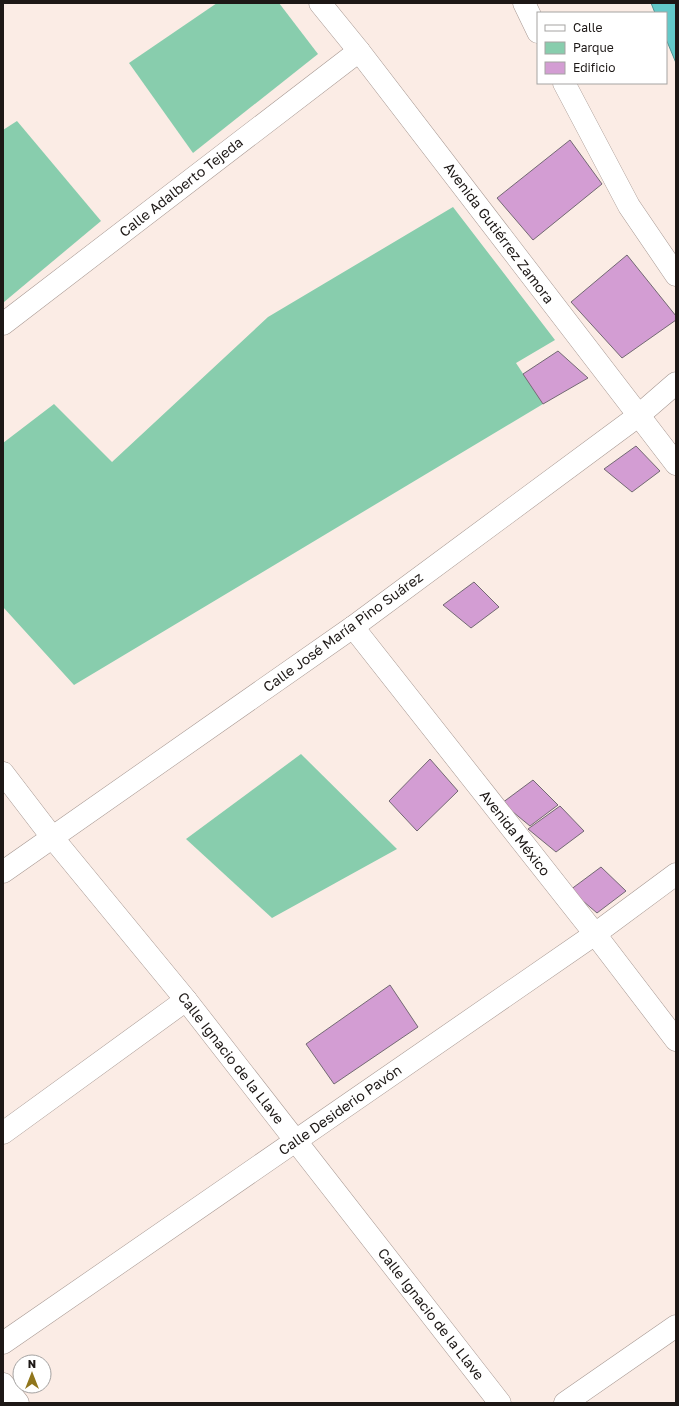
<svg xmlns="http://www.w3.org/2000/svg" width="679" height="1406" viewBox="0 0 679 1406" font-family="'Golos Text',sans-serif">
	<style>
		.green { fill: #88cdad }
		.water { fill: #63c9c9; stroke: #4e9493 }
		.building { fill: #d39dd3; stroke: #736973 }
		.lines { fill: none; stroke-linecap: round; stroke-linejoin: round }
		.minor-casing { stroke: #a79892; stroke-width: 23 }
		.minor { stroke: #fff; stroke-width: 22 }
		.labels { text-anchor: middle; stroke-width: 3.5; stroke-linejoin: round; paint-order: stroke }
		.street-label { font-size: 14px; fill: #1d1816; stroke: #fff }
	</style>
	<rect width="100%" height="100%" fill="#fbece5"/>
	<g class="green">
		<path d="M217 3H279L318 54 193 153 129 63Z"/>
		<path d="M17 121 101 221 4 302 3 130Z"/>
		<path d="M453 207 555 340 516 363 543 404 74 685 3 607V443L54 404 112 462 268 317Z"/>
		<path d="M301 754 397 849 272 918 186 839Z"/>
	</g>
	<path class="water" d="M651 3H676V63L666 39V13H655Z"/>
	<g class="building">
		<path d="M570 140 602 184 533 240 497 198Z"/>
		<path d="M627 255 676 316V320L622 358 571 302Z"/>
		<path d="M558 351 588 378 543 404 523 374Z"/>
		<path d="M636 446 660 471 632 492 604 469Z"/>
		<path d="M474 582 499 607 471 628 443 605Z"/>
		<path d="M430 759 458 791 417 831 389 801Z"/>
		<path d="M533 780 558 805 530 826 502 803Z"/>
		<path d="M560 806 584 831 556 852 528 829Z"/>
		<path d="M601 867 626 891 597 913 570 890Z"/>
		<path d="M390 985 418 1027 334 1084 306 1044Z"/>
	</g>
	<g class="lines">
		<g class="minor-casing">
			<g id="minor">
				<path d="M320 3 359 51 676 464"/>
				<path d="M524 3 538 32"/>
				<path d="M564 83 629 206 676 275"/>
				<path d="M3 324 359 51"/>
				<path d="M353 627 595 934 676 1040"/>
				<path d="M3 773 52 837 186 1000 500 1403"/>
				<path d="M3 872 353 627 638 416 676 383"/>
				<path d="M3 1133 186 1000"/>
				<path d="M3 1343 595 934 676 874"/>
				<path d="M3 1384 18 1403"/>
				<path d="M565 1403 676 1326"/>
			</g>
		</g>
		<use href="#minor" class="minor"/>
	</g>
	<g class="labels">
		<g class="street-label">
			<text transform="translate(181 187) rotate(-38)" y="5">Calle Adalberto Tejeda</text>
			<text transform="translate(499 233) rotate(53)" y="5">Avenida Gutiérrez Zamora</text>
			<text transform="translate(343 632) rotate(-36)" y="5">Calle José María Pino Suárez</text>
			<text transform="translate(515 833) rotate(52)" y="5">Avenida México</text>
			<text transform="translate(231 1058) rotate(52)" y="5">Calle Ignacio de la Llave</text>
			<text transform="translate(340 1110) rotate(-35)" y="5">Calle Desiderio Pavón</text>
			<text transform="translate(431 1314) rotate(52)" y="5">Calle Ignacio de la Llave</text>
		</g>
	</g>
	<rect width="679" height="1406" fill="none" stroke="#1d1816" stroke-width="8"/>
	<rect x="537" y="12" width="130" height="72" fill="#ffffff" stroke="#a5a3a2"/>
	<rect x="545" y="25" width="20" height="6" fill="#ffffff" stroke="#a5a3a2"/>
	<text x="573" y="32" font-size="12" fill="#1d1816">Calle</text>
	<rect x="545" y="42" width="20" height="12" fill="#88cdad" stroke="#a5a3a2"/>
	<text x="573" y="52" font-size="12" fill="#1d1816">Parque</text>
	<rect x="545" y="62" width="20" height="12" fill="#d39dd3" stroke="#a5a3a2"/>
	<text x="573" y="72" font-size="12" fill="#1d1816">Edificio</text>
	<g transform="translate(32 1374)"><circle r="19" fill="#ffffff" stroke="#a5a3a2"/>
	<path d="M0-3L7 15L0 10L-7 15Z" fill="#90761c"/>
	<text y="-6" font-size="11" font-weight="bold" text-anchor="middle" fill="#1d1816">N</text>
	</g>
</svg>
